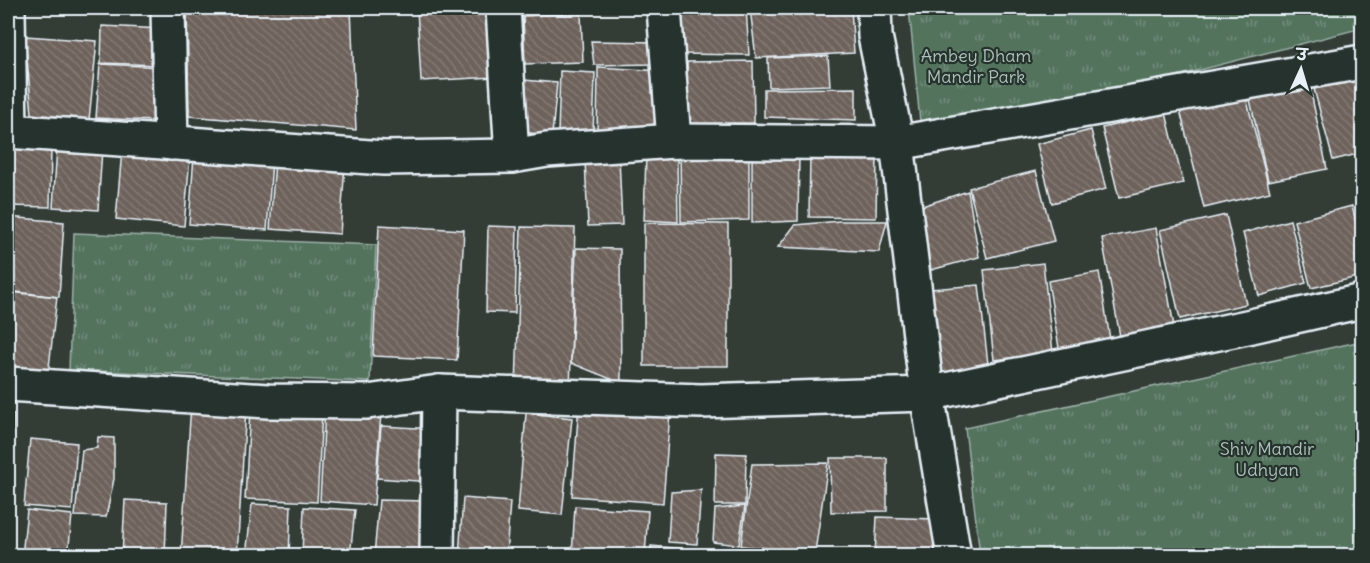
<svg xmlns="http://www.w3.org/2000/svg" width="1370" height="563" viewBox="0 0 1370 563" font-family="Delius,'Playpen Sans Deva',sans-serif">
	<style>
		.park { fill: url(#park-tufts); stroke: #9db2aa; stroke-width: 1.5 }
		.building { fill: url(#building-back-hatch); stroke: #e8f1f8; stroke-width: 1.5 }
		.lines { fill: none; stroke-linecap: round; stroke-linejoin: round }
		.street-casing { stroke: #e8f1f8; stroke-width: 38 }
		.street { stroke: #26332d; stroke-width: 33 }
		.labels { text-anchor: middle; stroke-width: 4.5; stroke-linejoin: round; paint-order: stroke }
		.park-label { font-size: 18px; fill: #acbfba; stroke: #26332d }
	</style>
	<defs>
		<pattern id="park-tufts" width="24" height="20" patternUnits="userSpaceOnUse" patternTransform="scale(1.5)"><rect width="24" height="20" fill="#52735d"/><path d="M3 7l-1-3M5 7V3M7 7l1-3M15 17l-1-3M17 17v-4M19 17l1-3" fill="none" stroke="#738e7d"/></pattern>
		<pattern id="building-back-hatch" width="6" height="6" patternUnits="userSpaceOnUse" patternTransform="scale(1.5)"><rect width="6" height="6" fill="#6e625b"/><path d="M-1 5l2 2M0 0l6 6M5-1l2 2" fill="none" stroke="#837973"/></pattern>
	</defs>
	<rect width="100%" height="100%" fill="#343c36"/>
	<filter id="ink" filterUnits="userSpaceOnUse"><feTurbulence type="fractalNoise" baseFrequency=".0167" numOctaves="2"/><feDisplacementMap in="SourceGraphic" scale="12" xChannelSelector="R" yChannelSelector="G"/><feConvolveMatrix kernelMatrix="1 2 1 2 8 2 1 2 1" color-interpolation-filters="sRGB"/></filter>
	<g filter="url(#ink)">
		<g class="park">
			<path d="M909 8H1362V28L922 142Z"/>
			<path d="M74 233 376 245 370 382 69 370Z"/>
			<path d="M1362 341V555H980L965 428Z"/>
		</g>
		<g class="building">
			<path d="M23 8H90V10L23 9Z"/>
			<path d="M199 8H351L356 130 189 116 187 9Z"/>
			<path d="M417 8H492L495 77 421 81Z"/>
			<path d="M678 8H746L749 55 679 54Z"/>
			<path d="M750 8H851L854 53 756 58Z"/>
			<path d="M581 13 583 62 525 64 523 16Z"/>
			<path d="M102 26 163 29 161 65 101 63Z"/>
			<path d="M25 36 97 41 89 120 32 114Z"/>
			<path d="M591 41 658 42 657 64 594 65Z"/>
			<path d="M828 56 830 85 769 87 768 58Z"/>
			<path d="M753 61 754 123 688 124 687 62Z"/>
			<path d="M100 64 164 67 152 121 96 118Z"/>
			<path d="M598 67 662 71 666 128 597 134Z"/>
			<path d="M560 71 595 73 593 135 558 134Z"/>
			<path d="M1362 77V153L1333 160 1314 89Z"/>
			<path d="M524 80 557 83 552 135 519 132Z"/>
			<path d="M1309 83 1327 169 1268 181 1249 95Z"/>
			<path d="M856 88V120L764 117V89Z"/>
			<path d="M1244 89 1270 192 1204 208 1179 106Z"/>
			<path d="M1166 113 1183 183 1119 198 1102 128Z"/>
			<path d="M1091 130 1106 189 1052 203 1037 144Z"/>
			<path d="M8 144 51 145 50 207 8 206Z"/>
			<path d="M57 147 102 149 98 210 53 207Z"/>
			<path d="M122 150 190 157 184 226 116 219Z"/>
			<path d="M752 152 799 156 798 221 752 223Z"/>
			<path d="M749 153V220L681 222 680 154Z"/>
			<path d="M646 154 677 156 678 222 644 220Z"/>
			<path d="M194 155 272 161 267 230 189 224Z"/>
			<path d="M810 155 877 156 876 218 809 217Z"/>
			<path d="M619 157 622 225 588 226 585 159Z"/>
			<path d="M275 160 345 164 340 234 270 229Z"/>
			<path d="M1036 171 1054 241 987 258 969 188Z"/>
			<path d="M968 191 979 257 931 270 919 207Z"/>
			<path d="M1362 204V225L1358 206Z"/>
			<path d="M1352 206 1362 246V276L1311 288 1294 221Z"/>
			<path d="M1226 215 1246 304 1180 319 1160 230Z"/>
			<path d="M8 217 64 222 59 297 8 291Z"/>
			<path d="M1290 220 1306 283 1259 296 1243 233Z"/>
			<path d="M840 221H887L879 252 778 247 795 225Z"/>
			<path d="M644 223 728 224V366H644Z"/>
			<path d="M379 225 464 230 457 360 373 356Z"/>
			<path d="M488 226 517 227 515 313 486 312Z"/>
			<path d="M521 227 575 228 570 390 516 389Z"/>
			<path d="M1156 228 1175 332 1121 342 1102 238Z"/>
			<path d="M576 248 620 249 621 383 571 363Z"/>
			<path d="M1043 263 1053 353 994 360 984 270Z"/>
			<path d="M1099 272 1110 339 1059 348 1048 281Z"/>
			<path d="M979 285 989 373 940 378 931 289Z"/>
			<path d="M8 292 57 297 48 376 8 373Z"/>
			<path d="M191 404 246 408 237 556H181Z"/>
			<path d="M579 404 670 412 663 503 572 496Z"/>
			<path d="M325 409 381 413 374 505 320 501Z"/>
			<path d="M250 410 322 413 317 502 245 499Z"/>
			<path d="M8 413 14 414 10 501H8Z"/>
			<path d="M526 413 572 418 562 515 518 511Z"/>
			<path d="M381 426 435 429 431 482 377 478Z"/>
			<path d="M98 437 114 438V479L106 517 75 516 82 450 97 448Z"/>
			<path d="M30 439 77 443 72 510 24 506Z"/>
			<path d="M716 453 746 454 745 505H715Z"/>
			<path d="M830 458H887V511L831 512Z"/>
			<path d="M828 463 815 552 741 546 752 464Z"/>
			<path d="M701 490 697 544 668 542 671 492Z"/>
			<path d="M463 498 510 502 506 556H459Z"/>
			<path d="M125 500 167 502 165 556H122Z"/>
			<path d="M379 500 428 501V556H374Z"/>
			<path d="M252 504 291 506 289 556H246Z"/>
			<path d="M575 506 648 511 645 556H572Z"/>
			<path d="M745 506 739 545 713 542 715 509Z"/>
			<path d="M304 507 355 510 350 556H302Z"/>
			<path d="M27 510 72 515 68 556H22Z"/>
			<path d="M877 517 935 519 934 556H875Z"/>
			<path d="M651 546 767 556H650Z"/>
		</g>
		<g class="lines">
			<g class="street-casing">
				<g id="street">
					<path d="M168 8 171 143"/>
					<path d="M503 8 512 156"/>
					<path d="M664 8 674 141"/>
					<path d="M874 8 875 36 897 143 927 394 954 556"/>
					<path d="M8 12 10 132"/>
					<path d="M8 131 384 158 512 156 547 150 674 141 897 143 1362 62"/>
					<path d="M8 384 268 401 367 402 439 392 701 401 927 394 1247 327 1362 301"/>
					<path d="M437 556 439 392"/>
				</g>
			</g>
			<use href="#street" class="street"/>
		</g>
	</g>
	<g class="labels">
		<g class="park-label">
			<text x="976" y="62">Ambey Dham<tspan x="976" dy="21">Mandir Park</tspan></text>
			<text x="1267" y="455">Shiv Mandir<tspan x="1267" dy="21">Udhyan</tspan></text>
		</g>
	</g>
	<rect width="1370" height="563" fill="none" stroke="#26332d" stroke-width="30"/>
	<rect x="15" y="15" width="1340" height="533" fill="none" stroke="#e8f1f8" stroke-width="2" filter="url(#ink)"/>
	<g transform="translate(1301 69) rotate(4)" stroke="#26332d" stroke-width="4.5" paint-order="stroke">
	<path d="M0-4.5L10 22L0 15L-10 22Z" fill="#e8f1f8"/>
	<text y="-9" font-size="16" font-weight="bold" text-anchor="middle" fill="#e8f1f8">उ</text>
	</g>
</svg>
